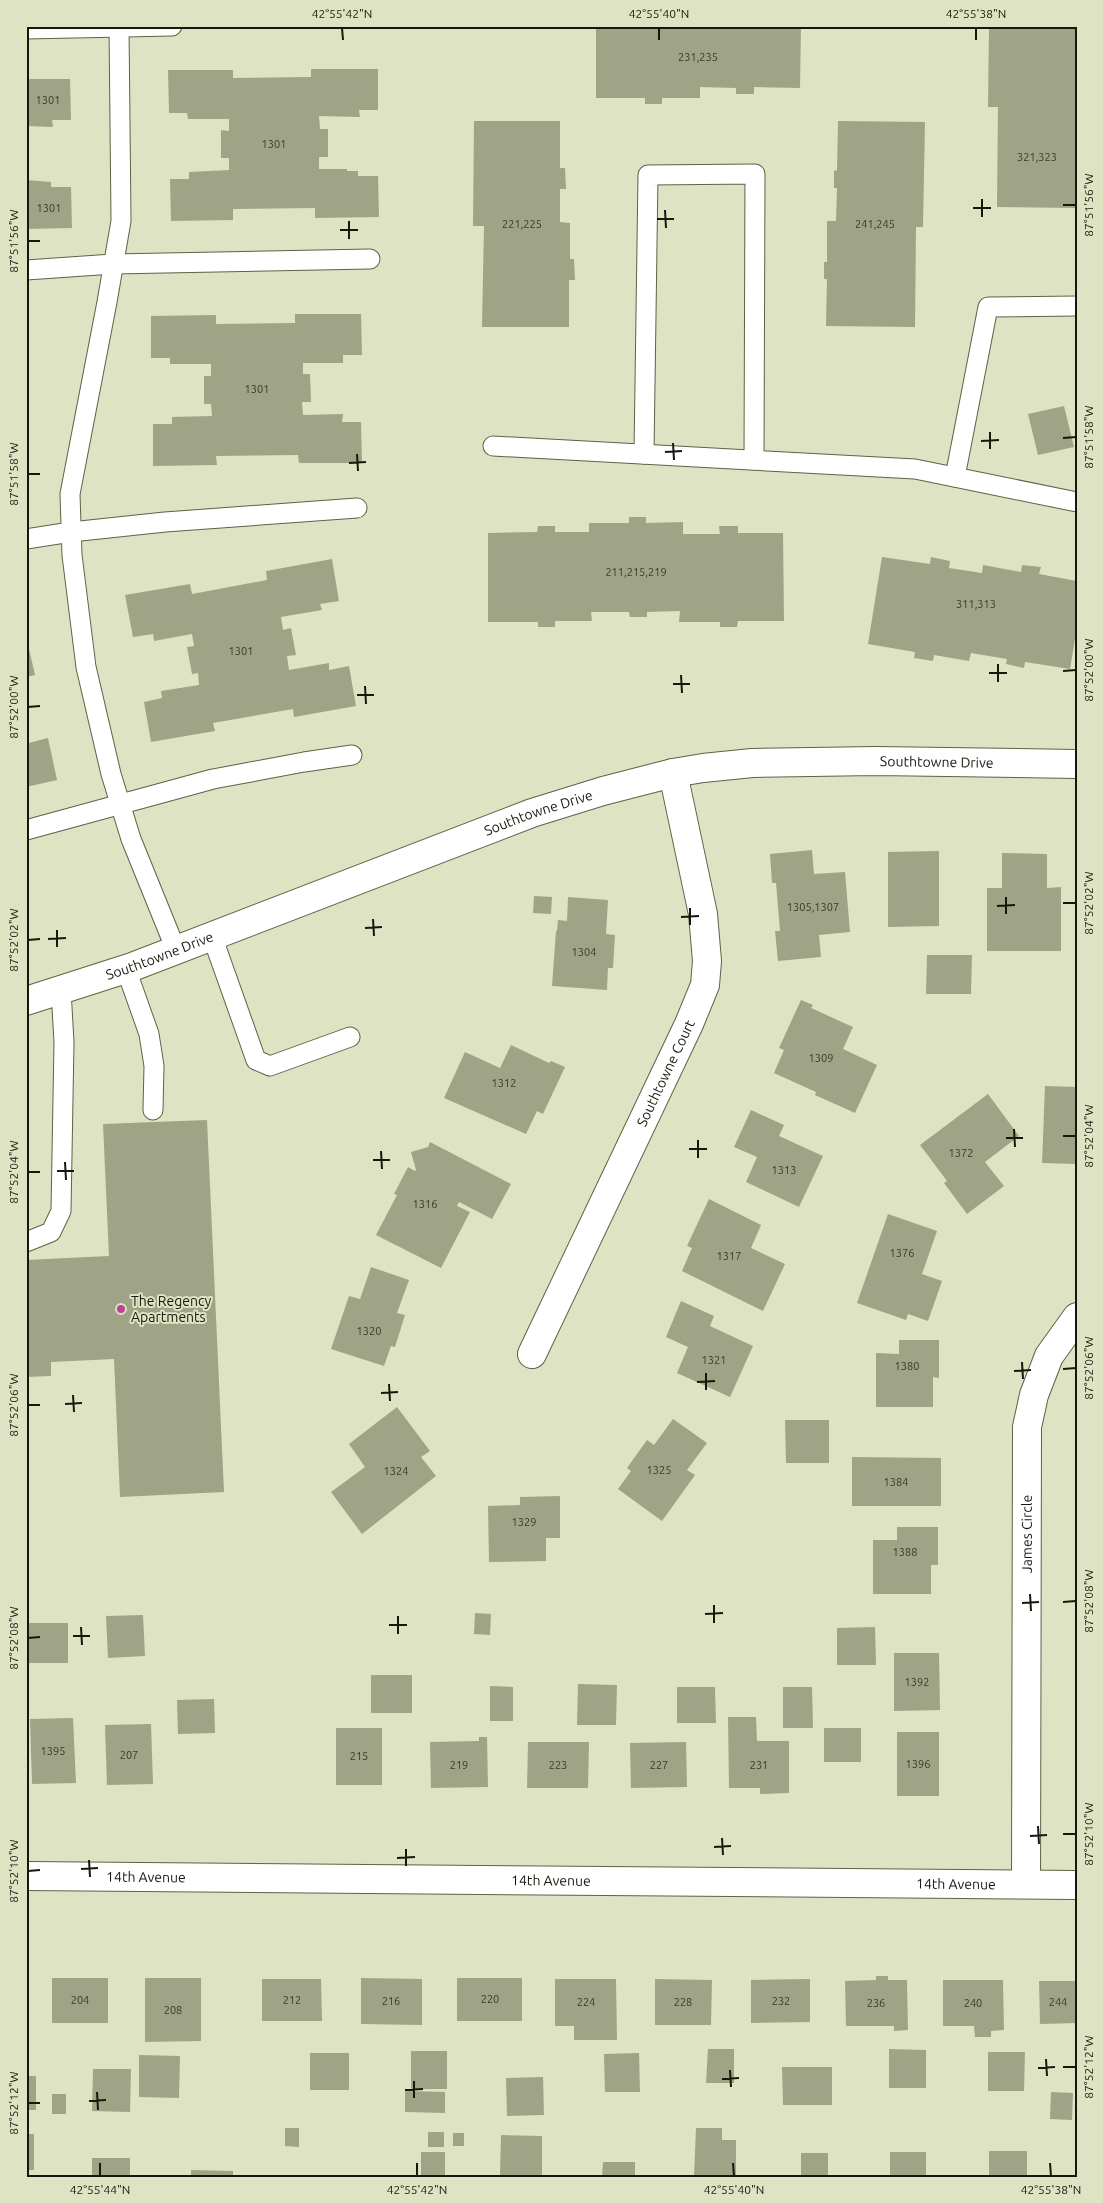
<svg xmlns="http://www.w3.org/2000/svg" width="1103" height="2203" viewBox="0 0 1103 2203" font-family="Ubuntu,sans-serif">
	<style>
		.building { fill: #9fa486 }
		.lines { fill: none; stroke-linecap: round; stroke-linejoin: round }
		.lane-casing { stroke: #5e6246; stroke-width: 21 }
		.street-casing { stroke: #5e6246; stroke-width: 30 }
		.lane { stroke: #fff; stroke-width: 19 }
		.street { stroke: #fff; stroke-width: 28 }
		.ticks { fill: none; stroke: #17180d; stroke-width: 2 }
		.poi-dot { fill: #bc4397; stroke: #dee3c3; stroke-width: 2 }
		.labels { text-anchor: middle; stroke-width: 4; stroke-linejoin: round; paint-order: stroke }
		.number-label { font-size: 11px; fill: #393b2b }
		.street-label { font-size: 14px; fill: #17180d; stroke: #dee3c3 }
		.poi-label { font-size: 14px; fill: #17180d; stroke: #dee3c3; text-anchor: start }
		.neatline { fill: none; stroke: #17180d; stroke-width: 2 }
		.ticks-label { font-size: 12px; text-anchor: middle; fill: #17180d }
	</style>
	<rect width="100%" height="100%" fill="#dee3c3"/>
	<g class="building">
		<path d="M596 26H801L800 88 754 87V94H736V88L700 87V98H662V104H645V98H596Z"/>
		<path d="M989 26H1076L1077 208 997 207 998 107H988Z"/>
		<path d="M311 69H378V110H359L360 117 319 116 320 129H328V157H319V169H347V171H358V176H378L379 217 315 218V208L233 209V220L171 221 170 179H189V172L229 170V158H221V130L229 131V119H188L187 113H169L168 70H233V78L311 77Z"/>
		<path d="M26 79H70L71 120H52L53 127 26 126Z"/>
		<path d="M474 121H560V168H565L566 189H560V222L570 223V259H574L575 280H569V327H482L484 226H473Z"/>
		<path d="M838 121 925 122 923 227H916L915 327 826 326 827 279H824V262H827V221H836L837 188H834V171L837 170Z"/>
		<path d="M26 180 51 182V187H71L72 228 26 229Z"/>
		<path d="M295 314H361L362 355H343V363H303V374H310L311 402H302L303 415 343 414 342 422H361L362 463H299L298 455 216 456 217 465 153 466V424H172V417L212 416 211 404H204V376H211V364H170V358H151V316L216 315V324L295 323Z"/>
		<path d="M1064 406 1074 447 1038 455 1028 414Z"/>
		<path d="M629 517H646V523L683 522V534H720L719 526H738V533H783L784 621H738L737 627H720V622H679L680 611 647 612V617H630L629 612H591L592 621H555V627H538V622H488V533L537 532 538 526H555V532H589V523H629Z"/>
		<path d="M882 557 930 564 931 557 950 561 949 568 982 573 983 565 1021 572 1022 565 1041 567 1039 574 1077 581V627L1070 669 1025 662 1024 668 1006 664 1007 659 971 653 969 661 934 655 933 661 914 658 915 652 868 644Z"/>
		<path d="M332 559 339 601 320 604 322 610 281 617 283 630 291 628 296 655 287 656 289 670 329 663V670L349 666 356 706 294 717 293 709 213 723 215 731 151 742 144 702 162 698 161 691 199 685 198 673 192 674 187 647 194 646 192 634 154 641 153 634 133 637 125 595 190 584 192 594 267 580 266 571Z"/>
		<path d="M26 636 35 675 26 677Z"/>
		<path d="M26 733 29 743 48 738 57 780 26 787Z"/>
		<path d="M812 850 814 874 845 872 850 932 819 935 821 957 778 961 775 931H780L776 883H772L770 854Z"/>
		<path d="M939 851V926L888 927V852Z"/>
		<path d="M1002 853 1047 854V888L1061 887V951H987V888H1002Z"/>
		<path d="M534 896 552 897 551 914 533 913Z"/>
		<path d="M568 897 608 900 606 934 615 935 613 968H608L607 990 552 986 556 931H557L558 920 567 921Z"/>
		<path d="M927 955H972L971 994H926Z"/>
		<path d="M801 1000 813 1005 811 1008 853 1027 843 1049 877 1065 855 1113 815 1095 816 1092 774 1073 784 1050 779 1048Z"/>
		<path d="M511 1045 549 1063 551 1061 565 1067 543 1114 537 1111 526 1134 444 1098 465 1052 500 1068Z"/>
		<path d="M1045 1086 1077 1087V1164L1042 1163Z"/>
		<path d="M988 1094 1019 1136 985 1162 1004 1186 967 1214 944 1183 947 1181 920 1145Z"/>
		<path d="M751 1110 784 1125 779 1136 823 1156 799 1207 746 1182 757 1157 734 1147Z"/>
		<path d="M207 1120 224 1492 120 1497 114 1359 51 1362V1376L26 1377V1260L109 1256 103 1124Z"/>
		<path d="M430 1142 511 1184 492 1219 459 1202 457 1206 470 1212 441 1268 376 1235 397 1195 394 1194 408 1167 415 1171 416 1170 411 1152 428 1147Z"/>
		<path d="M709 1199 761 1225 751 1248 785 1264 763 1311 682 1271 692 1248 687 1246Z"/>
		<path d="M888 1214 937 1231 922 1274 942 1281 928 1321 908 1314 906 1320 857 1303Z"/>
		<path d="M371 1267 409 1280 397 1313 405 1315 395 1347 391 1346 384 1366 331 1349 349 1296 360 1299Z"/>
		<path d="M681 1301 714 1316 710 1326 753 1346 730 1397 677 1373 688 1347 666 1337Z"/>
		<path d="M899 1340H939V1378L933 1377V1407H876V1353L899 1354Z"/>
		<path d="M397 1407 430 1451 421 1457 436 1476 362 1534 331 1492 365 1467 349 1444Z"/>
		<path d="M673 1419 707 1443 687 1470 695 1475 662 1521 618 1489 631 1471 627 1468 647 1440 654 1445Z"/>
		<path d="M785 1420H829V1463H786Z"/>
		<path d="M852 1457 941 1458V1506H852Z"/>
		<path d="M560 1496V1538H546V1561L489 1562 488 1506 520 1505V1497Z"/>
		<path d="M897 1527H938V1565H931V1594H873V1540H897Z"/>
		<path d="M26 1612H29V1623H68V1663H28Z"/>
		<path d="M475 1613 491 1614 490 1635 474 1634Z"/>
		<path d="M143 1615 145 1656 108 1658 106 1616Z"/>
		<path d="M875 1627 876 1665H837V1628Z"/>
		<path d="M894 1653H939L940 1710 894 1711Z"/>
		<rect x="371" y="1675" width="41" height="38"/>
		<path d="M578 1684 617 1685 616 1725H577Z"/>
		<path d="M490 1686 513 1687V1721H490Z"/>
		<path d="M677 1687H715L716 1723H677Z"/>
		<path d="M783 1687H812L813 1728H783Z"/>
		<path d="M214 1699 215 1733 178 1734 177 1700Z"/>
		<path d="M728 1717H756L757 1741H789V1793L760 1794V1788H729Z"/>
		<path d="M73 1718 76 1783 32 1784 30 1719Z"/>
		<path d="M151 1724 153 1784 107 1785 105 1725Z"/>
		<rect x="336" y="1728" width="46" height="57"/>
		<rect x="824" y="1728" width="37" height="34"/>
		<rect x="897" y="1732" width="42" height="64"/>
		<path d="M479 1737H487L488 1787 431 1788 430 1742 479 1741Z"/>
		<path d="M528 1742H589L588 1788H527Z"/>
		<path d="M686 1742 687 1787 631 1788 630 1743Z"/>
		<path d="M876 1976H888V1980H907L908 2030 894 2031V2026H846L845 1981 876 1980Z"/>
		<rect x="52" y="1978" width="56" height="45"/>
		<path d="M145 1978H201V2041L145 2042Z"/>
		<path d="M361 1978 422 1979V2025L361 2024Z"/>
		<rect x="457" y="1978" width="65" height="43"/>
		<path d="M262 1979H321L322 2021H262Z"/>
		<path d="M555 1979H616L617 2040H574V2026H555Z"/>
		<path d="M655 1979 712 1980 711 2025H655Z"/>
		<path d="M810 1979V2022L751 2023V1980Z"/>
		<path d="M943 1980H1003L1004 2030 991 2031V2037H975L974 2026H943Z"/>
		<path d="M1039 1981H1077V2023L1040 2024Z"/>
		<path d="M708 2049H734V2083H706Z"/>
		<path d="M889 2049 926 2050V2088H889Z"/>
		<rect x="411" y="2051" width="36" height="38"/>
		<path d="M988 2052H1025L1024 2091H988Z"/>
		<rect x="310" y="2053" width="39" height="37"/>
		<path d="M639 2053 640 2092H605L604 2054Z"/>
		<path d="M139 2055 180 2056 179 2098 139 2097Z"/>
		<path d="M782 2067H832V2105H783Z"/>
		<path d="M93 2069H131L130 2112 92 2111Z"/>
		<rect x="26" y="2076" width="10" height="34"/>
		<path d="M543 2077 544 2115 507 2116 506 2078Z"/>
		<path d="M405 2091 445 2092V2113L405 2112Z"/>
		<path d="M1051 2092 1073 2093 1072 2120 1050 2119Z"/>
		<rect x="52" y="2094" width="14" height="20"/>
		<path d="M285 2128H299V2147L285 2146Z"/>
		<path d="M696 2128H722V2140H736V2177H694Z"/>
		<rect x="428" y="2132" width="16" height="15"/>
		<rect x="453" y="2133" width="11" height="13"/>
		<rect x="26" y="2134" width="8" height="36"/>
		<path d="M501 2135 542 2136V2176L500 2175Z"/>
		<rect x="989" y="2151" width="38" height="26"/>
		<rect x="421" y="2152" width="24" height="25"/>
		<rect x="890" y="2152" width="36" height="25"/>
		<rect x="801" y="2153" width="27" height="24"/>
		<rect x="92" y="2158" width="38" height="19"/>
		<path d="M603 2162H635V2177H602Z"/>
		<path d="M191 2170 233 2171V2177H191Z"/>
	</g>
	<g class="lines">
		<g class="lane-casing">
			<g id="lane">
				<path d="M119 26 121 221 107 302 70 494 72 555 86 667 111 774 131 839 176 950"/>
				<path d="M26 29 172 26"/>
				<path d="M26 270 113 264 370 259"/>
				<path d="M493 446 915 469 1077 502"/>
				<path d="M644 454 648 175 755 174 754 460"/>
				<path d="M955 477 988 307 1077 306"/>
				<path d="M26 539 71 532 165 522 357 508"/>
				<path d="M26 830 213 779 304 762 352 755"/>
				<path d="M212 936 256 1060 270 1066 350 1037"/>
				<path d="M126 969 149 1034 154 1066 153 1110"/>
				<path d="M26 1242 51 1232 61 1211 64 1042 61 990"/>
			</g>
		</g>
		<g class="street-casing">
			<g id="street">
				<path id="s1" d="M26 1001 132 967 532 813 603 791 673 773 703 768 752 763 876 761 1077 764"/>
				<path id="s2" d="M532 1354 689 1024 705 985 707 961 703 914 673 773"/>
				<path id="s3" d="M26 1876 1077 1885"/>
				<path id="s4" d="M1026 1884 1027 1427 1034 1395 1049 1356 1077 1317"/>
			</g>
		</g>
		<use href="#lane" class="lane"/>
		<use href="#street" class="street"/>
	</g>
	<path class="ticks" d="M342 28 343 40M659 28V40M976 28V40M982 199V217M1063 205H1076M973 208H991M665 210 666 228M657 219H674M349 221V239M340 230H358M28 241H40M990 432V449M1063 438 1076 437M981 441 999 440M673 443 674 460M665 452 682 451M357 454 358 471M349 463 366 462M28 474H40M998 664V682M1063 671 1076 670M989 673H1007M681 675 682 693M673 684H690M365 686 366 704M357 695H374M28 707 40 706M1006 897V914M1063 903H1076M997 906 1015 905M690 908V925M681 917 699 916M373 919 374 936M365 928 382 927M57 930V947M48 939 66 938M28 940 40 939M1014 1129 1015 1147M1063 1136H1076M1006 1138H1023M698 1140V1158M689 1149H707M381 1151 382 1169M373 1160H390M65 1162 66 1180M57 1171H74M28 1172H40M1022 1362 1023 1379M1063 1369 1076 1368M1014 1371 1031 1370M706 1373V1390M697 1382 715 1381M389 1384 390 1401M381 1393 398 1392M73 1395 74 1412M65 1404 82 1403M28 1405H40M1030 1594 1031 1611M1063 1602 1076 1601M1022 1603 1039 1602M714 1605V1623M705 1614 723 1613M398 1616V1634M389 1625H407M81 1627 82 1645M73 1636H90M28 1638 40 1637M1038 1826 1039 1844M1063 1834H1076M1030 1836 1047 1835M722 1838 723 1855M714 1847 731 1846M406 1849V1866M397 1858 415 1857M89 1860 90 1877M81 1869 98 1868M28 1871 40 1870M1046 2059 1047 2076M1063 2067H1076M1038 2068 1055 2067M730 2070 731 2087M722 2079 739 2078M414 2081V2098M405 2090 423 2089M97 2092 98 2110M89 2101 106 2100M28 2103H40M100 2163V2176M417 2163V2176M733 2163 734 2176M1050 2163 1051 2176"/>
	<circle class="poi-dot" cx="121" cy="1309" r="5"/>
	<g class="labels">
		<g class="number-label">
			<text x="698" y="61">231,235</text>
			<text x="48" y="104">1301</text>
			<text x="274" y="148">1301</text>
			<text x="1037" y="161">321,323</text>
			<text x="49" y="212">1301</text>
			<text x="522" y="228">221,225</text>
			<text x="875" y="228">241,245</text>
			<text x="257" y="393">1301</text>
			<text x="636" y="576">211,215,219</text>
			<text x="976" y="608">311,313</text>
			<text x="241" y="655">1301</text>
			<text x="813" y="911">1305,1307</text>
			<text x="584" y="956">1304</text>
			<text x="821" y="1062">1309</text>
			<text x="504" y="1087">1312</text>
			<text x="961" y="1157">1372</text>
			<text x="784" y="1174">1313</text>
			<text x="425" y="1208">1316</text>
			<text x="902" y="1257">1376</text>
			<text x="729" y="1260">1317</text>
			<text x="369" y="1335">1320</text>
			<text x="714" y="1364">1321</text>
			<text x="907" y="1370">1380</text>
			<text x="659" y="1474">1325</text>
			<text x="396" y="1475">1324</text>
			<text x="896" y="1486">1384</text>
			<text x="524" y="1526">1329</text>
			<text x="905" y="1556">1388</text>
			<text x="917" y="1686">1392</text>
			<text x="53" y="1755">1395</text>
			<text x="129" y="1759">207</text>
			<text x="359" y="1760">215</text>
			<text x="918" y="1768">1396</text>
			<text x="459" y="1769">219</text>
			<text x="558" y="1769">223</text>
			<text x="659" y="1769">227</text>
			<text x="759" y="1769">231</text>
			<text x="490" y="2003">220</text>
			<text x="80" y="2004">204</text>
			<text x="292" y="2004">212</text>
			<text x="391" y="2005">216</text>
			<text x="781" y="2005">232</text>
			<text x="586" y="2006">224</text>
			<text x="683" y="2006">228</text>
			<text x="1058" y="2006">244</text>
			<text x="876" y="2007">236</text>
			<text x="973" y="2007">240</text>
			<text x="173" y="2014">208</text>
		</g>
		<g class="street-label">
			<text dy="5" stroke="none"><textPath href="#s1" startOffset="951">Southtowne Drive</textPath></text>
			<text dy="5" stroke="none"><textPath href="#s1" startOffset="546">Southtowne Drive</textPath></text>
			<text dy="5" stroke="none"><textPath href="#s1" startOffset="141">Southtowne Drive</textPath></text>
			<text dy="5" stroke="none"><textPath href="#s2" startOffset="311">Southtowne Court</textPath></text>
			<text dy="5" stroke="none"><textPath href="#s4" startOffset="350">James Circle</textPath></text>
			<text dy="5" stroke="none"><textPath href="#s3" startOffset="120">14th Avenue</textPath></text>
			<text dy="5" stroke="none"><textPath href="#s3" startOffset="525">14th Avenue</textPath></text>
			<text dy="5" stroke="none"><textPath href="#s3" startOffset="930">14th Avenue</textPath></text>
		</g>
		<g class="poi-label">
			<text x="131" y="1306">The Regency<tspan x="131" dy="16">Apartments</tspan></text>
		</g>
	</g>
	<rect width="1103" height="2203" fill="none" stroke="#dee3c3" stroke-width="55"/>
	<rect x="28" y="28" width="1048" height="2148" class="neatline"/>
	<g class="ticks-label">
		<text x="342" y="18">42°55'42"N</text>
		<text x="659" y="18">42°55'40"N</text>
		<text x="976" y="18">42°55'38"N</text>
		<text transform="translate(1089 205) rotate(-90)" y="4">87°51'56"W</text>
		<text transform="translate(14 241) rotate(-90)" y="4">87°51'56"W</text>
		<text transform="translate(1089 437) rotate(-90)" y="4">87°51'58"W</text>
		<text transform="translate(14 474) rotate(-90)" y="4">87°51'58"W</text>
		<text transform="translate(1089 670) rotate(-90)" y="4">87°52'00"W</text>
		<text transform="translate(14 707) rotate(-90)" y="4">87°52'00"W</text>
		<text transform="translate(1089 903) rotate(-90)" y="4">87°52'02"W</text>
		<text transform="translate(14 940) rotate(-90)" y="4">87°52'02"W</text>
		<text transform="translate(1089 1136) rotate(-90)" y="4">87°52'04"W</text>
		<text transform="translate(14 1172) rotate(-90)" y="4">87°52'04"W</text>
		<text transform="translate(1089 1368) rotate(-90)" y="4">87°52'06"W</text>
		<text transform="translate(14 1405) rotate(-90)" y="4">87°52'06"W</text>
		<text transform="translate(1089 1601) rotate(-90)" y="4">87°52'08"W</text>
		<text transform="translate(14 1638) rotate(-90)" y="4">87°52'08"W</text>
		<text transform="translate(1089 1834) rotate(-90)" y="4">87°52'10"W</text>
		<text transform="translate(14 1871) rotate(-90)" y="4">87°52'10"W</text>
		<text transform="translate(1089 2067) rotate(-90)" y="4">87°52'12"W</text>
		<text transform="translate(14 2103) rotate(-90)" y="4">87°52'12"W</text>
		<text x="100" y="2194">42°55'44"N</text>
		<text x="417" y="2194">42°55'42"N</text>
		<text x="734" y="2194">42°55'40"N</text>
		<text x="1051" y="2194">42°55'38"N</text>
	</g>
</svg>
